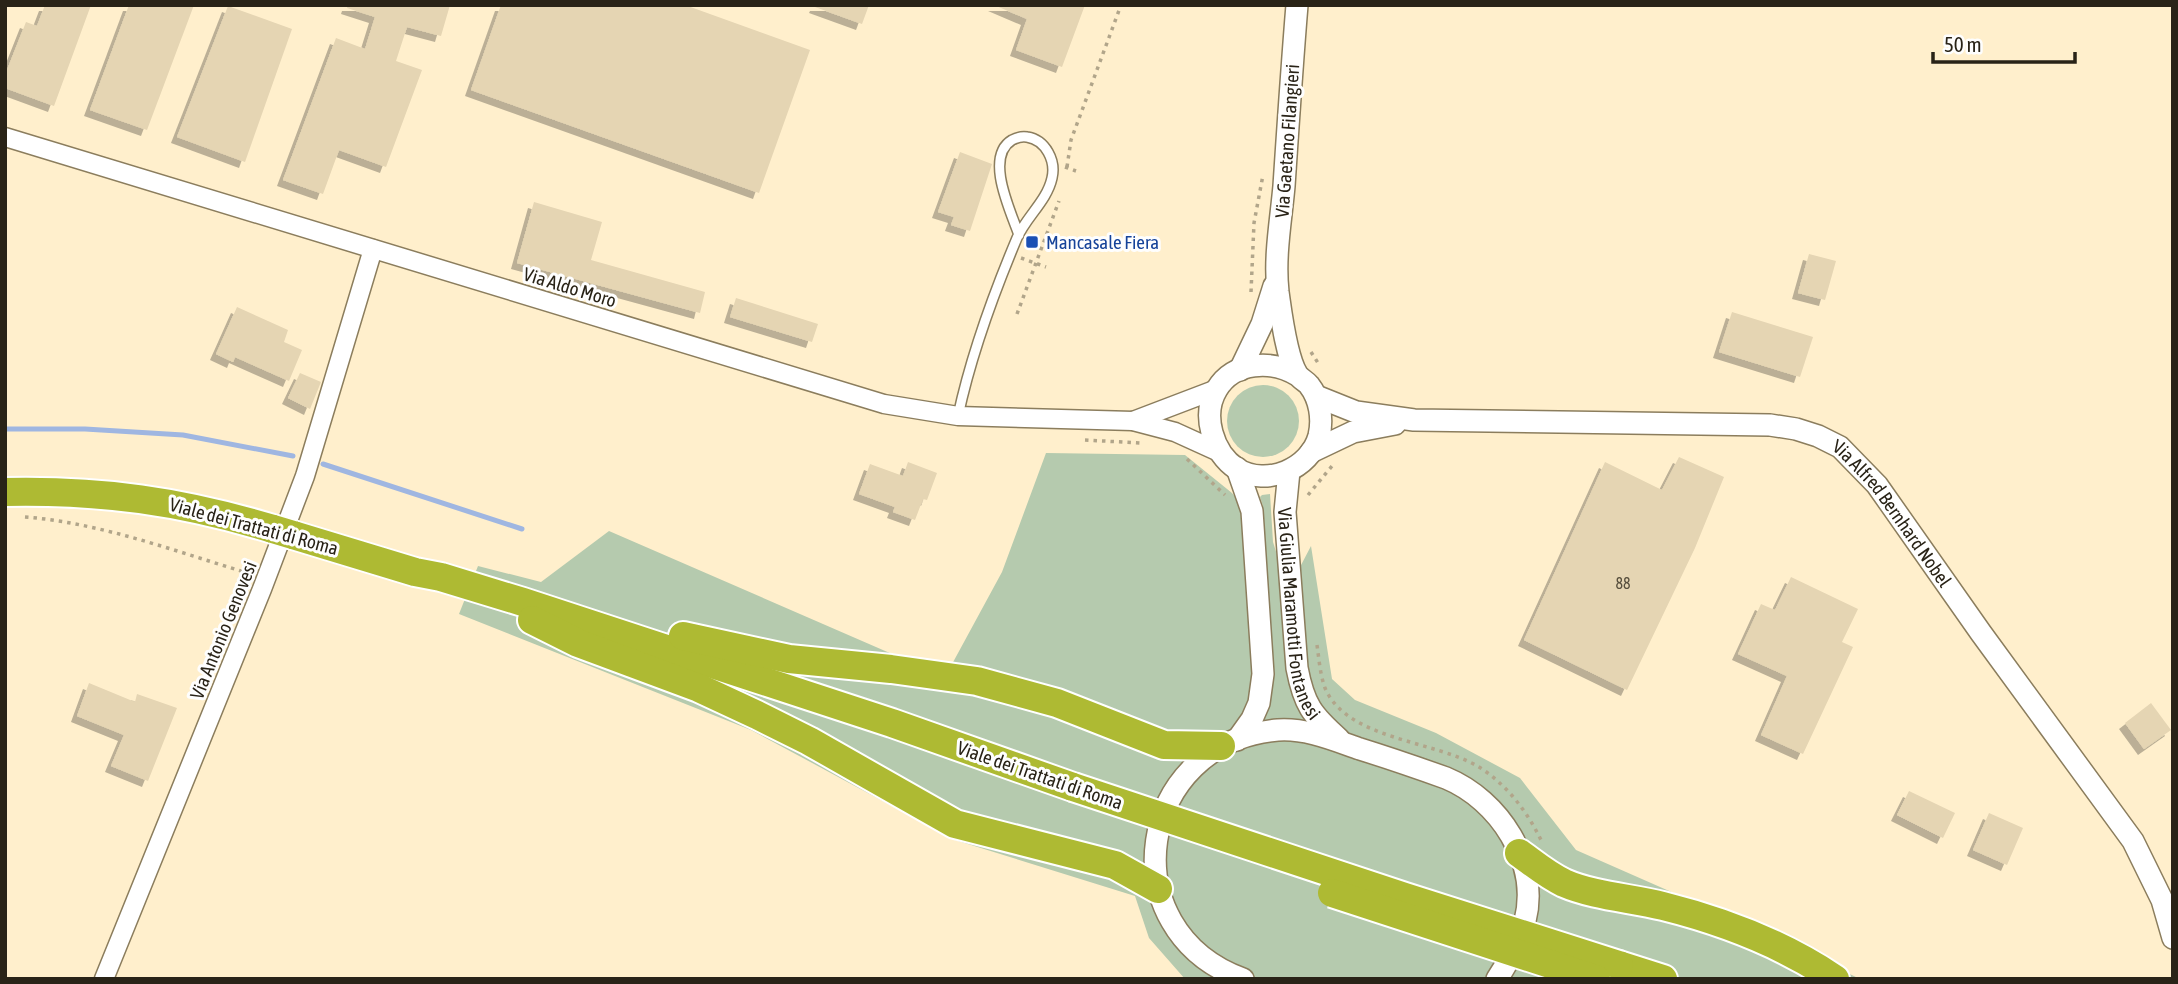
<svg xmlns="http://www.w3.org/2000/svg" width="2178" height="984" viewBox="0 0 2178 984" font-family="'Asap Condensed',sans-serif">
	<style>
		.green { fill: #b5caae }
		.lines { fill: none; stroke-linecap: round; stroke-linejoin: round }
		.stream { stroke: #9fb6e1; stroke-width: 5 }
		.building { fill: #e5d5b3; filter: url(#shadow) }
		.service-casing { stroke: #8b7d5d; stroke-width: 12 }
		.minor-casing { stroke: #8b7d5d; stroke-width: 21 }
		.tertiary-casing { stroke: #8b7d5d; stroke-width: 24 }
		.trunk-casing { stroke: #fff; stroke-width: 32 }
		.path { stroke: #b1a58a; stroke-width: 3.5; stroke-dasharray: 3.5 5; stroke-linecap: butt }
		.service { stroke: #fff; stroke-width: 9 }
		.minor { stroke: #fff; stroke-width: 18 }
		.tertiary { stroke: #fff; stroke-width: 21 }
		.trunk { stroke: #aeba33; stroke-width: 28 }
		.trunk-bridge-casing { stroke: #fff; stroke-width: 32; stroke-linecap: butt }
		.trunk-bridge { stroke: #aeba33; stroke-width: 28 }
		.transit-dot { fill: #1a4fb4; stroke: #fefefe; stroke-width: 2.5 }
		.labels { text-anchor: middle; stroke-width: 6; stroke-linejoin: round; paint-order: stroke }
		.number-label { font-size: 16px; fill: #58503e }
		.street-label { font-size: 19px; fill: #292317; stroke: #fefefe }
		.transit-label { font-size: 19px; fill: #164399; stroke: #fefefe; text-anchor: start }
	</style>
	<defs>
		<filter id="shadow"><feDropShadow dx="-6" dy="6" stdDeviation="0" flood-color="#0004"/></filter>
	</defs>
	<rect width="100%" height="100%" fill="#ffefcc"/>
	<g class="green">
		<circle cx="1263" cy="421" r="36"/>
		<path d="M1046 453 1185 455 1232 493 1264 532 1263 506 1260 497 1262 495 1270 494 1273 542 1288 590 1311 546 1332 679 1355 700 1436 733 1520 778 1576 850 1776 938 1860 979H1185L1149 938 1135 896 955 840 751 730 459 614 478 566 541 582 609 531 945 677 1002 572Z"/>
	</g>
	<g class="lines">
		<g class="stream">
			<path d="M5 429H85L183 435 293 456"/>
			<path d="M323 464 522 529"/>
		</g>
	</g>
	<g class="building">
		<path d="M45 5H91L54 106 5 88V75L26 22 37 26Z"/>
		<path d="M129 5H194L147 130 90 110Z"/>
		<path d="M348 5H450L441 36 407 27 396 61 422 70 386 167 339 150 323 194 283 180 336 38 365 49 375 17 347 8Z"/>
		<path d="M501 5H685L810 50 759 193 471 90Z"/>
		<path d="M816 5H869L862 24 815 7Z"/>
		<path d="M994 5H1085L1062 67 1016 50 1027 19Z"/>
		<path d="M228 6 292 29 245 162 177 137Z"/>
		<path d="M960 152 992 164 970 231 951 225 954 217 938 212Z"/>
		<path d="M534 202 602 222 591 260 705 292 700 313 517 263Z"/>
		<path d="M1809 254 1836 261 1825 300 1798 293Z"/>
		<path d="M736 298 818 324 812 342 730 317Z"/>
		<path d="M237 307 288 330 284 342 302 350 289 381 235 357 233 362 216 354Z"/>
		<path d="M1732 312 1813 337 1800 377 1719 352Z"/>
		<path d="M300 373 321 382 310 409 288 398Z"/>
		<path d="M1679 457 1724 477 1695 548 1627 690 1524 640 1605 462 1662 490Z"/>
		<path d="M908 462 937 473 927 500 923 499 915 520 893 512 895 507 859 494 870 464 903 476Z"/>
		<path d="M1791 577 1858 609 1842 642 1853 647 1803 754 1761 735 1787 676 1738 654 1761 604 1775 610Z"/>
		<path d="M89 683 135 702 137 694 177 708 148 781 111 766 124 735 77 716Z"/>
		<path d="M2151 703 2171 730 2144 749 2125 723Z"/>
		<path d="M1909 791 1955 813 1943 838 1897 815Z"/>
		<path d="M1989 813 2023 828 2007 865 1973 850Z"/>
	</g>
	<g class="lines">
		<g class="service-casing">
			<path id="service" d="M958 416C971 355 993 295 1017 238 1026 217 1047 201 1052 178 1056 161 1046 140 1027 137 1022 136 1016 138 1012 140 984 157 1011 212 1019 235"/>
		</g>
		<g class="minor-casing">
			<g id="minor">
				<path d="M5 137 884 404 958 416 1133 421 1175 432 1219 452"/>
				<path d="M1133 421 1217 389"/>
				<path d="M104 979 262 589 305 476 373 249"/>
			</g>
		</g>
		<g class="tertiary-casing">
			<g id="tertiary">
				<path d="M1297 5C1292 65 1288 126 1284 186 1281 220 1274 257 1278 292 1281 313 1286 356 1297 374 1300 379 1306 381 1309 385 1320 399 1323 419 1319 436 1310 469 1267 487 1237 469 1213 453 1201 415 1217 389 1234 361 1272 360 1297 375"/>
				<path d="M1240 370 1262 324 1274 286"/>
				<path id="s1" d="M1316 396 1356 412 1414 420 1770 425 1796 429 1818 436 1840 447 1877 485 1981 633 2133 841 2162 900 2173 938"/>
				<path d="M1311 452 1353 432 1395 424"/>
				<path id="s2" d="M1289 471 1285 512 1297 668C1304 705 1312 715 1339 739"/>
				<path d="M1237 740 1252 719 1259 703 1263 674 1252 511 1237 468"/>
				<path d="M1243 979C1108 930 1136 742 1278 730 1306 728 1334 740 1360 749 1389 758 1418 768 1446 778 1499 800 1540 862 1525 921 1519 943 1509 961 1497 979"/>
			</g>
		</g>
		<g class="trunk-casing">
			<g id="trunk">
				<path d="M5 492C101 490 181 501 273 529"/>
				<path d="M293 535 415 572 441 577 523 602 892 723 1073 787"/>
				<path d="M532 620 578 643 699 688 757 715 809 741 955 824 1115 865 1158 889"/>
				<path d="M683 636 789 659 891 669 977 681 1057 703 1164 745 1221 746"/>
				<path d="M1519 853C1533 863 1547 875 1564 883 1594 896 1631 898 1663 906 1723 921 1783 944 1835 979"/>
				<path d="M1619 965 1663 979"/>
			</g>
		</g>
		<g class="path">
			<path d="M1065 167 1076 171"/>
			<path d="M1067 167 1071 140 1121 5"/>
			<path d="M1021 258 1046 267"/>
			<path d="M1251 292 1254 223 1263 175"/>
			<path d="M1017 314 1059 201"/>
			<path d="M1311 352 1320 366"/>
			<path d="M1085 440 1140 443"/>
			<path d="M1187 459 1225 495"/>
			<path d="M1308 495 1332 466"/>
			<path d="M25 517C102 523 177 552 251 574"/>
			<path d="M1317 645C1319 659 1320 674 1325 688 1347 740 1434 740 1479 767 1506 784 1527 811 1541 840"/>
		</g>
		<use href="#service" class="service"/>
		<use href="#minor" class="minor"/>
		<use href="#tertiary" class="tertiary"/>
		<use href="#trunk" class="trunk"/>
		<g class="trunk-bridge-casing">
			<g id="trunk-bridge">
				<path d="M273 529 293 535"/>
				<path d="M1073 787 1405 897 1619 965"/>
				<path d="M1332 893 1596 979"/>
			</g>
		</g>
		<use href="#trunk-bridge" class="trunk-bridge"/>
	</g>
	<rect class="transit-dot" x="1025" y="235" width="14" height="14" rx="3.5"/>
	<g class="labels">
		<g class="number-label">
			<text x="1623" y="589">88</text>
		</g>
		<g class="street-label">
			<text transform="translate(1287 141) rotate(-86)" y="7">Via Gaetano Filangieri</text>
			<text transform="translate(570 287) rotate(17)" y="7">Via Aldo Moro</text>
			<text dy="7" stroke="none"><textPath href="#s1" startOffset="616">Via Alfred Bernhard Nobel</textPath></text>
			<text transform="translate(254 526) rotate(15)" y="7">Viale dei Trattati di Roma</text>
			<text dy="7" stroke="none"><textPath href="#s2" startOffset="144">Via Giulia Maramotti Fontanesi</textPath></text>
			<text transform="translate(223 630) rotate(-68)" y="7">Via Antonio Genovesi</text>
			<text transform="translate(1040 775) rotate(19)" y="7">Viale dei Trattati di Roma</text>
		</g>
		<g class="transit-label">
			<text x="1046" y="249">Mancasale Fiera</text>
		</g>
	</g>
	<rect width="2178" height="984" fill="none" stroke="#292317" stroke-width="14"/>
	<path d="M1933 52v10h142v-10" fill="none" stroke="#292317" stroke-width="3.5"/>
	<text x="1944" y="52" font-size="21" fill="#292317" stroke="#fefefe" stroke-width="5" paint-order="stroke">50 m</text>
</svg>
